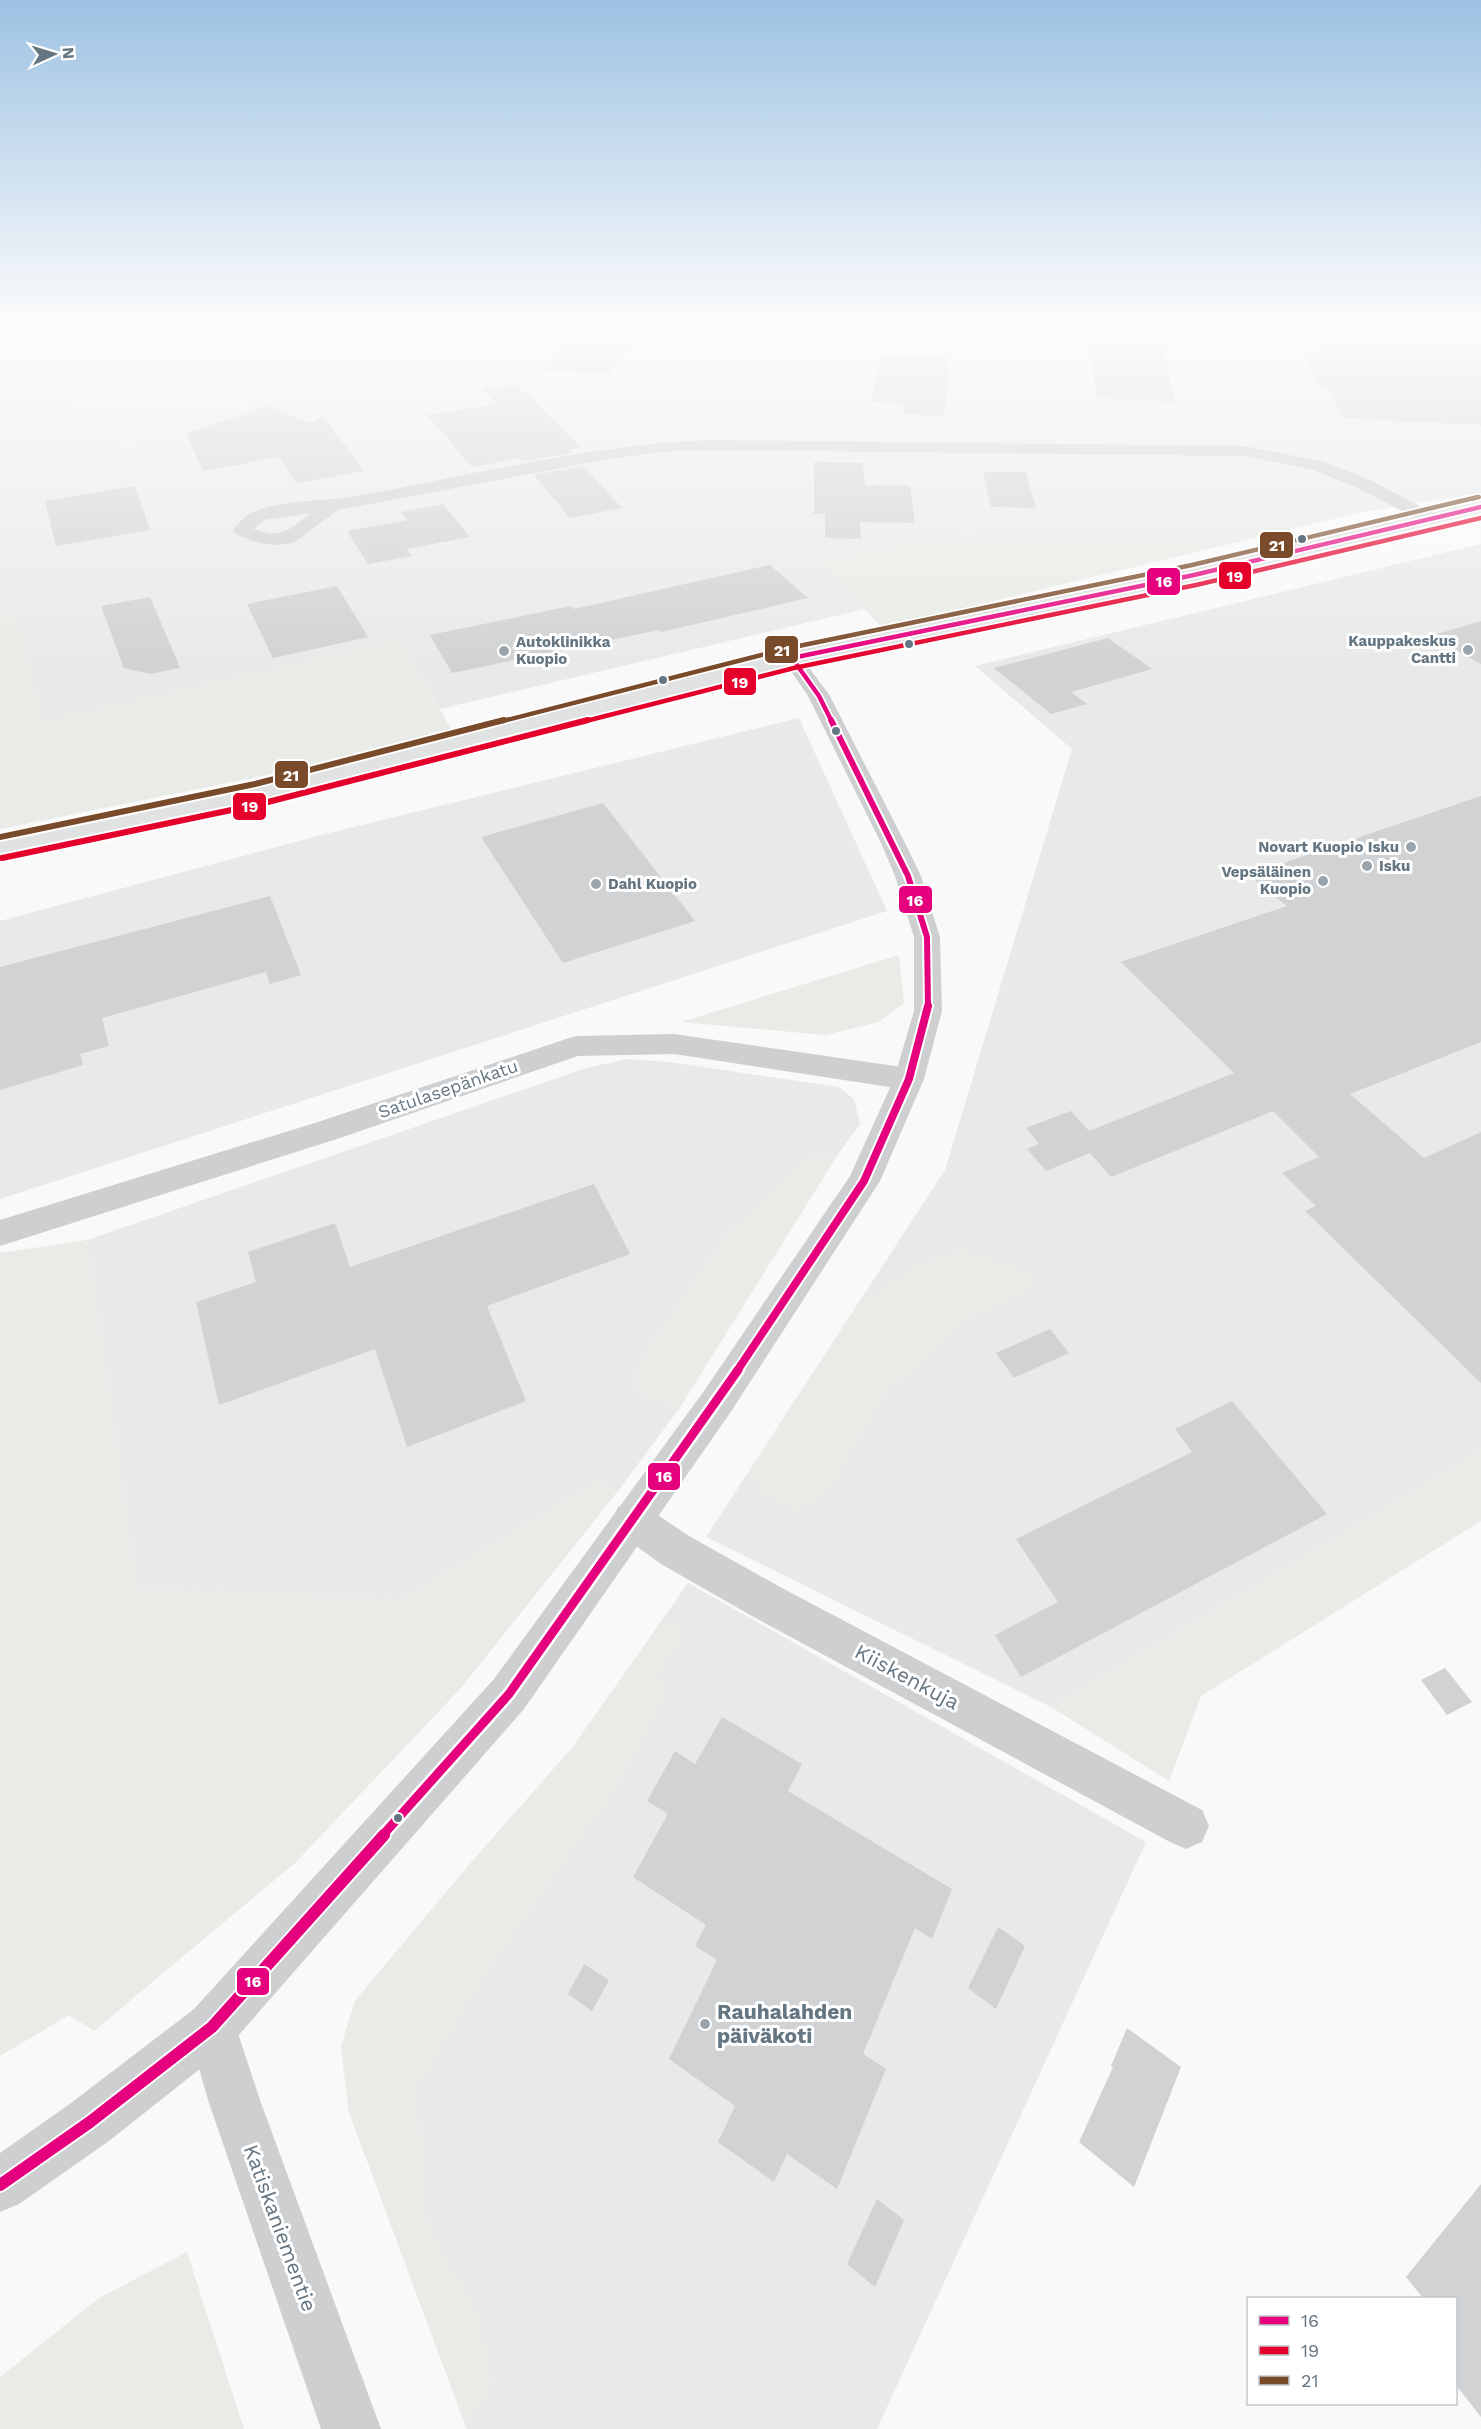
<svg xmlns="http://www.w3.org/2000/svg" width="1481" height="2429" viewBox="0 0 1481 2429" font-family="'Work Sans',sans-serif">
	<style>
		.built { fill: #e8e9e9 }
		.green { fill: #e8ebe6 }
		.building { fill: #d0d2d3 }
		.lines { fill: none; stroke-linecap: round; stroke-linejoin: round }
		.secondary-casing { stroke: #d5d6d7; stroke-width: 1 }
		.minor { fill: #cecfd0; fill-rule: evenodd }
		.tertiary { fill: #cecfd0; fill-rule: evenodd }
		.secondary { fill: #e1e2e2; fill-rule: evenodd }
		.bus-1-far4-casing { stroke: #fff; stroke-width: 8 }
		.bus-1-far3-casing { stroke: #fff; stroke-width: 10 }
		.bus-1-far2-casing { stroke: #fff; stroke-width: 12 }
		.bus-1-far1-casing { stroke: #fff; stroke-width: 14 }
		.bus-1-casing { stroke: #fff; stroke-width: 16 }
		.bus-2-far1-casing { stroke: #fff; stroke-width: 8 }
		.bus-2-casing { stroke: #fff; stroke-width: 10 }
		.bus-3-far2-casing { stroke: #fff; stroke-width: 6 }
		.bus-3-far1-casing { stroke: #fff; stroke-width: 8 }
		.bus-3-casing { stroke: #fff; stroke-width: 10 }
		.bus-1-far4 { stroke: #e5007d; stroke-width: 4.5 }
		.bus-1-far3 { stroke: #e5007d; stroke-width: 6 }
		.bus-1-far2 { stroke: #e5007d; stroke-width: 8 }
		.bus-1-far1 { stroke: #e5007d; stroke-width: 9 }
		.bus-1 { stroke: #e5007d; stroke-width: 12 }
		.bus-2-far1 { stroke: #e4002b; stroke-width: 4.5 }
		.bus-2 { stroke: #e4002b; stroke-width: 6 }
		.bus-3-far2 { stroke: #7a4b2a; stroke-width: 4 }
		.bus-3-far1 { stroke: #7a4b2a; stroke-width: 4.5 }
		.bus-3 { stroke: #7a4b2a; stroke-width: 6 }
		.bus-dot { fill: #657683; stroke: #fff; stroke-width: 2 }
		.poi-dot { fill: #99a4ac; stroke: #fff; stroke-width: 2 }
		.labels { text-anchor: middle; stroke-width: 6; stroke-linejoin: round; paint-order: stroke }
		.far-poi-label { font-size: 15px; font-weight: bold; fill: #657683; stroke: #fff; text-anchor: end }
		.street-label { font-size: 18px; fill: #657683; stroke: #fff }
		.near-street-label { font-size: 21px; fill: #657683; stroke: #fff }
		.near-poi-label { font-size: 21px; font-weight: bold; fill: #657683; stroke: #fff; text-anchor: start }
		.line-badge { stroke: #fff; stroke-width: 2 }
		.badge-label { font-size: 16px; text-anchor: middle; font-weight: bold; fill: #fff }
	</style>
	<rect width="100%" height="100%" fill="#f9f9f9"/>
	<g class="built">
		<path d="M0 323H124L267 329 76 406 0 433Z"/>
		<path d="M436 323H1240L1481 332V500L1470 495 1362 512 1268 462 1067 459 1077 505 821 561 865 609 440 709 399 640 43 721 17 611 0 614V487L304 384 285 366 470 361Z"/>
		<path d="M1481 544V1451L1051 1707 706 1537 945 1170 1072 749 975 666Z"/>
		<path d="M799 718 887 911 0 1199V921L321 835Z"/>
		<path d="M627 1059 669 1062 839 1087 854 1099 860 1124 837 1156 807 1159 727 1235 639 1362 636 1390 679 1409 618 1491 598 1481 401 1599 137 1588 87 1240 586 1068Z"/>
		<path d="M688 1583 1146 1842 877 2429H467L349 2112 341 2047 355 2001 469 1865 572 1748Z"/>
	</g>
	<g class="green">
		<path d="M124 323H436L470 361 286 366 304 385 0 487V433L76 406 266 329Z"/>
		<path d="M1240 323H1481V332Z"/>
		<path d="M1067 459 1268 462 1362 512 882 628 820 561 1077 505Z"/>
		<path d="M17 610 43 720 399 640 453 732 257 777 0 829V614Z"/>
		<path d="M899 955 904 1003 879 1022 825 1035 681 1022Z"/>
		<path d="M837 1156 679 1409 636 1390 639 1362 727 1235 807 1159Z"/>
		<path d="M87 1240 137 1588 401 1599 598 1481 618 1491 461 1688 295 1863 94 2031 69 2015 0 2056V1253Z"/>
		<path d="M964 1249 1040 1277 1018 1298 975 1314 887 1392 825 1497 795 1511 761 1494 751 1468 858 1305 916 1265Z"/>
		<path d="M1481 1451V1521L1201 1696 1169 1781 1051 1707Z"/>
		<path d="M665 1618 685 1634 657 1677 671 1686 615 1790 483 1978 417 2088 429 2227 478 2314 494 2386 464 2422 349 2112 341 2047 355 2001 469 1865 572 1748Z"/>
		<path d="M187 2252 244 2429H0V2377L99 2298Z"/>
	</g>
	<g class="building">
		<path d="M578 323H645L611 374 542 370Z"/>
		<path d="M1085 323H1158L1175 402 1097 398Z"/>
		<path d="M1318 328 1481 335V425L1342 418 1327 386 1316 385 1301 349 1328 350Z"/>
		<path d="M883 354 950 357 944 416 903 414 905 404 871 402 879 359Z"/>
		<path d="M516 384 582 448 568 450 571 453 522 461 520 458 472 467 427 415 497 404 483 389Z"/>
		<path d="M267 406 310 423 323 416 364 471 296 483 280 457 203 471 186 434Z"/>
		<path d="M814 462 863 463 865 485 910 486 915 523 860 522 861 539 825 538V514H814Z"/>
		<path d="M583 466 622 508 570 518 534 475Z"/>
		<path d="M983 472H1026L1036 508 991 507Z"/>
		<path d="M135 486 150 530 56 546 45 501Z"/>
		<path d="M443 504 470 537 407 549 412 556 368 564 347 531 408 520 401 512Z"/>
		<path d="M770 565 808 598 661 632 659 630 452 673 430 635 571 606 574 609Z"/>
		<path d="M337 586 368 637 273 658 247 604Z"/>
		<path d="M150 597 180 668 150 674 124 668 101 606Z"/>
		<path d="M1481 621V664L1430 636Z"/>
		<path d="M1108 638 1152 669 1071 692 1087 704 1051 714 994 668Z"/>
		<path d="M1481 796V1042L1350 1094 1424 1158 1481 1132V1383L1305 1211 1316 1206 1282 1173 1319 1157 1273 1111 1111 1177 1090 1153 1046 1171 1027 1149 1039 1144 1026 1128 1071 1111 1089 1131 1234 1073 1121 962 1287 906 1248 875Z"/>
		<path d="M603 803 695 921 563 963 481 837Z"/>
		<path d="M270 896 301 975 270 984 266 972 102 1018 109 1046 80 1054 83 1065 0 1090V967Z"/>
		<path d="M594 1184 630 1254 487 1306 526 1401 407 1447 375 1349 219 1405 196 1302 256 1282 248 1252 335 1223 350 1267Z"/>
		<path d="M1050 1329 1069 1353 1014 1378 996 1353Z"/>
		<path d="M1232 1401 1327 1514 1021 1677 995 1635 1058 1602 1016 1539 1192 1452 1175 1429Z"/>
		<path d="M1445 1668 1472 1702 1447 1715 1421 1680Z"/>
		<path d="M722 1717 802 1764 788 1791 952 1889 932 1939 915 1928 863 2054 886 2069 837 2189 787 2154 774 2182 718 2142 735 2106 669 2059 717 1960 695 1946 706 1925 633 1877 668 1814 647 1801 675 1751 695 1764Z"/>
		<path d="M998 1927 1025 1946 996 2009 968 1988Z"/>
		<path d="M584 1964 609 1980 592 2011 568 1994Z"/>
		<path d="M1127 2028 1181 2067 1134 2187 1079 2142 1113 2067 1111 2066Z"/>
		<path d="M1481 2184V2417L1455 2384V2298H1423L1406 2277Z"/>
		<path d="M877 2199 904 2220 875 2287 847 2264Z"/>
	</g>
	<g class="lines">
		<g class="secondary-casing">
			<path id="secondary" d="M1481 502V512L1194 581 793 664 257 801 0 856V840L256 787 792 652 1194 569Z"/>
		</g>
		<g class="minor">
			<path d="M707 440 1245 446 1325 462 1370 480 1437 515 1440 519 1437 523H1425L1358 488 1314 470 1245 456 707 450 659 452 604 460 338 510 295 542C271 548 258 544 236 534L233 530C237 524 246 515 253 512 284 499 324 502 356 496 472 475 589 445 707 440ZM311 513C290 529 281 540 254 529L264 520Z"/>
			<path d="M674 1034 909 1068 920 1071 924 1079 920 1087 909 1090 674 1054 578 1056 340 1138 0 1246V1220L318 1122 566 1039 576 1036Z"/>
			<path d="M632 1502 646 1507 689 1536 782 1588 1202 1810 1209 1826 1202 1842 1186 1849 1170 1842 752 1616 661 1564 618 1533 612 1520 618 1507Z"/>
			<path d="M212 2002 230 2009 260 2100 381 2429H321L208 2100 187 2027 194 2009Z"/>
		</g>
		<path class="tertiary" d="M792 652 799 654 830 696 905 843 921 876 940 937 942 1011 924 1079 880 1181 730 1413 524 1709 230 2045 109 2141 19 2204 0 2212V2153L71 2103 194 2009 494 1679 704 1391 850 1176 894 1079 914 1011V937L895 876 881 843 808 696 782 658 785 654Z"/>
		<use href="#secondary" class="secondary"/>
		<g class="bus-1-far4-casing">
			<path id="bus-1-far4" d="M832 722 819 696 792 658 1194 575 1481 507"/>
		</g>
		<g class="bus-1-far3-casing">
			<path id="bus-1-far3" d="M831 720 908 876 927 937 928 1007"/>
		</g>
		<g class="bus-1-far2-casing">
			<path id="bus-1-far2" d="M737 1371 864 1181 909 1079 928 1006"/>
		</g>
		<g class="bus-1-far1-casing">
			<path id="bus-1-far1" d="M382 1836 509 1694 738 1370"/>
		</g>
		<g class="bus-1-casing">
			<path id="bus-1" d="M0 2185 90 2122 212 2027 384 1835"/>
		</g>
		<g class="bus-2-far1-casing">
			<path id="bus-2-far1" d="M582 722 794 668 1196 585 1481 518"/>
		</g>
		<g class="bus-2-casing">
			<path id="bus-2" d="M2 858 260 804 588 720"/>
		</g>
		<g class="bus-3-far2-casing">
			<path id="bus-3-far2" d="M1472 499 1479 497"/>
		</g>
		<g class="bus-3-far1-casing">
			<path id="bus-3-far1" d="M499 722 789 648 1192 565 1478 497"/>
		</g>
		<g class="bus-3-casing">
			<path id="bus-3" d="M0 837 255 784 504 720"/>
		</g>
		<use href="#bus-1-far4" class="bus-1-far4"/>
		<use href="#bus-1-far3" class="bus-1-far3"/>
		<use href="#bus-1-far2" class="bus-1-far2"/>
		<use href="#bus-1-far1" class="bus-1-far1"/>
		<use href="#bus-1" class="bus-1"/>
		<use href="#bus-2-far1" class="bus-2-far1"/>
		<use href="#bus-2" class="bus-2"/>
		<use href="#bus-3-far2" class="bus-3-far2"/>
		<use href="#bus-3-far1" class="bus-3-far1"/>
		<use href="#bus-3" class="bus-3"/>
	</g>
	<linearGradient id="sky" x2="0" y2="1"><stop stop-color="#9dc2e2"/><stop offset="0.49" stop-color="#fcfcfc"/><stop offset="1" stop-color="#fcfcfc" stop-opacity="0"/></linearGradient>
	<rect width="1481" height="663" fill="url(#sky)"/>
	<g class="bus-dot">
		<circle cx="1302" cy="539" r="5"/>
		<circle cx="909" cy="644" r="5"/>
		<circle cx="663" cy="680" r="5"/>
		<circle cx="836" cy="731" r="5"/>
		<circle cx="398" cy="1818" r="5"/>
	</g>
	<g class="poi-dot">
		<circle cx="1468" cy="650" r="6"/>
		<circle cx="504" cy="651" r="6"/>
		<circle cx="1411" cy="847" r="6"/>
		<circle cx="1367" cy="866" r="6"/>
		<circle cx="1323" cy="881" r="6"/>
		<circle cx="596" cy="884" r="6"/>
		<circle cx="705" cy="2024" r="6"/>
	</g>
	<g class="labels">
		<g class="far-poi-label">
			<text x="1456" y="646">Kauppakeskus<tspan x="1456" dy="17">Cantti</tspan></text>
			<text x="516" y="647" text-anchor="start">Autoklinikka<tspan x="516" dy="17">Kuopio</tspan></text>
			<text x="1399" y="852">Novart Kuopio Isku</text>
			<text x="1379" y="871" text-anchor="start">Isku</text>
			<text x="1311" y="877">Vepsäläinen<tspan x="1311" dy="17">Kuopio</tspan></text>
			<text x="608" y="889" text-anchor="start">Dahl Kuopio</text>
		</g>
		<g class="street-label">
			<text transform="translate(448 1089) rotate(-19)" y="6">Satulasepänkatu</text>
		</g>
		<g class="near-street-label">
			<text transform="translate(907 1677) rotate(28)" y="7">Kiiskenkuja</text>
			<text transform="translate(280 2228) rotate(70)" y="7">Katiskaniementie</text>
		</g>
		<g class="near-poi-label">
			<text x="717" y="2019">Rauhalahden<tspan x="717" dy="24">päiväkoti</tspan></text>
		</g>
	</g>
	<g class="line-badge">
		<rect x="1259" y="531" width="35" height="28" rx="6" fill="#7a4b2a"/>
		<rect x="1218" y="561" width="34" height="29" rx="6" fill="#e4002b"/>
		<rect x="1146" y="567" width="35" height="29" rx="6" fill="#e5007d"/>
		<rect x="764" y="635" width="35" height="29" rx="6" fill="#7a4b2a"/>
		<rect x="723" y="667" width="34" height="29" rx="6" fill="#e4002b"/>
		<rect x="274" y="760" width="35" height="29" rx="6" fill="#7a4b2a"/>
		<rect x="232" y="792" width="35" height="29" rx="6" fill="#e4002b"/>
		<rect x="898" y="885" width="35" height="29" rx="6" fill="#e5007d"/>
		<rect x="647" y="1462" width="34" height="29" rx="6" fill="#e5007d"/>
		<rect x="236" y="1967" width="34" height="29" rx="6" fill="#e5007d"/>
	</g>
	<g class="badge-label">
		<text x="1277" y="551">21</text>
		<text x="1235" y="582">19</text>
		<text x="1164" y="587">16</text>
		<text x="782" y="656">21</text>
		<text x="740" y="688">19</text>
		<text x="291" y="781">21</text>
		<text x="250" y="812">19</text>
		<text x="915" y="906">16</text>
		<text x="664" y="1482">16</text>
		<text x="253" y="1987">16</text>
	</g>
	<rect x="1247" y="2297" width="210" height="108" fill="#ffffff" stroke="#c1c8cd" stroke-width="1.5"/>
	<rect x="1259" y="2316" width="30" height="9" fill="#e5007d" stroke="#c1c8cd" stroke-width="1.5"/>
	<text x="1301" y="2327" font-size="18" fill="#657683">16</text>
	<rect x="1259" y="2346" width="30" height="9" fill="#e4002b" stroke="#c1c8cd" stroke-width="1.5"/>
	<text x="1301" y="2357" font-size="18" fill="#657683">19</text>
	<rect x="1259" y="2376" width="30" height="9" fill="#7a4b2a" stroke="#c1c8cd" stroke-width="1.5"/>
	<text x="1301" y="2387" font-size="18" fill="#657683">21</text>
	<g transform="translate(54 54) rotate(86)" stroke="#ffffff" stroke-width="4.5" paint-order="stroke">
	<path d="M0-4.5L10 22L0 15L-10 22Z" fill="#657683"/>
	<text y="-9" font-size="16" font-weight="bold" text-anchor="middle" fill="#657683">N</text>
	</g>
</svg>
